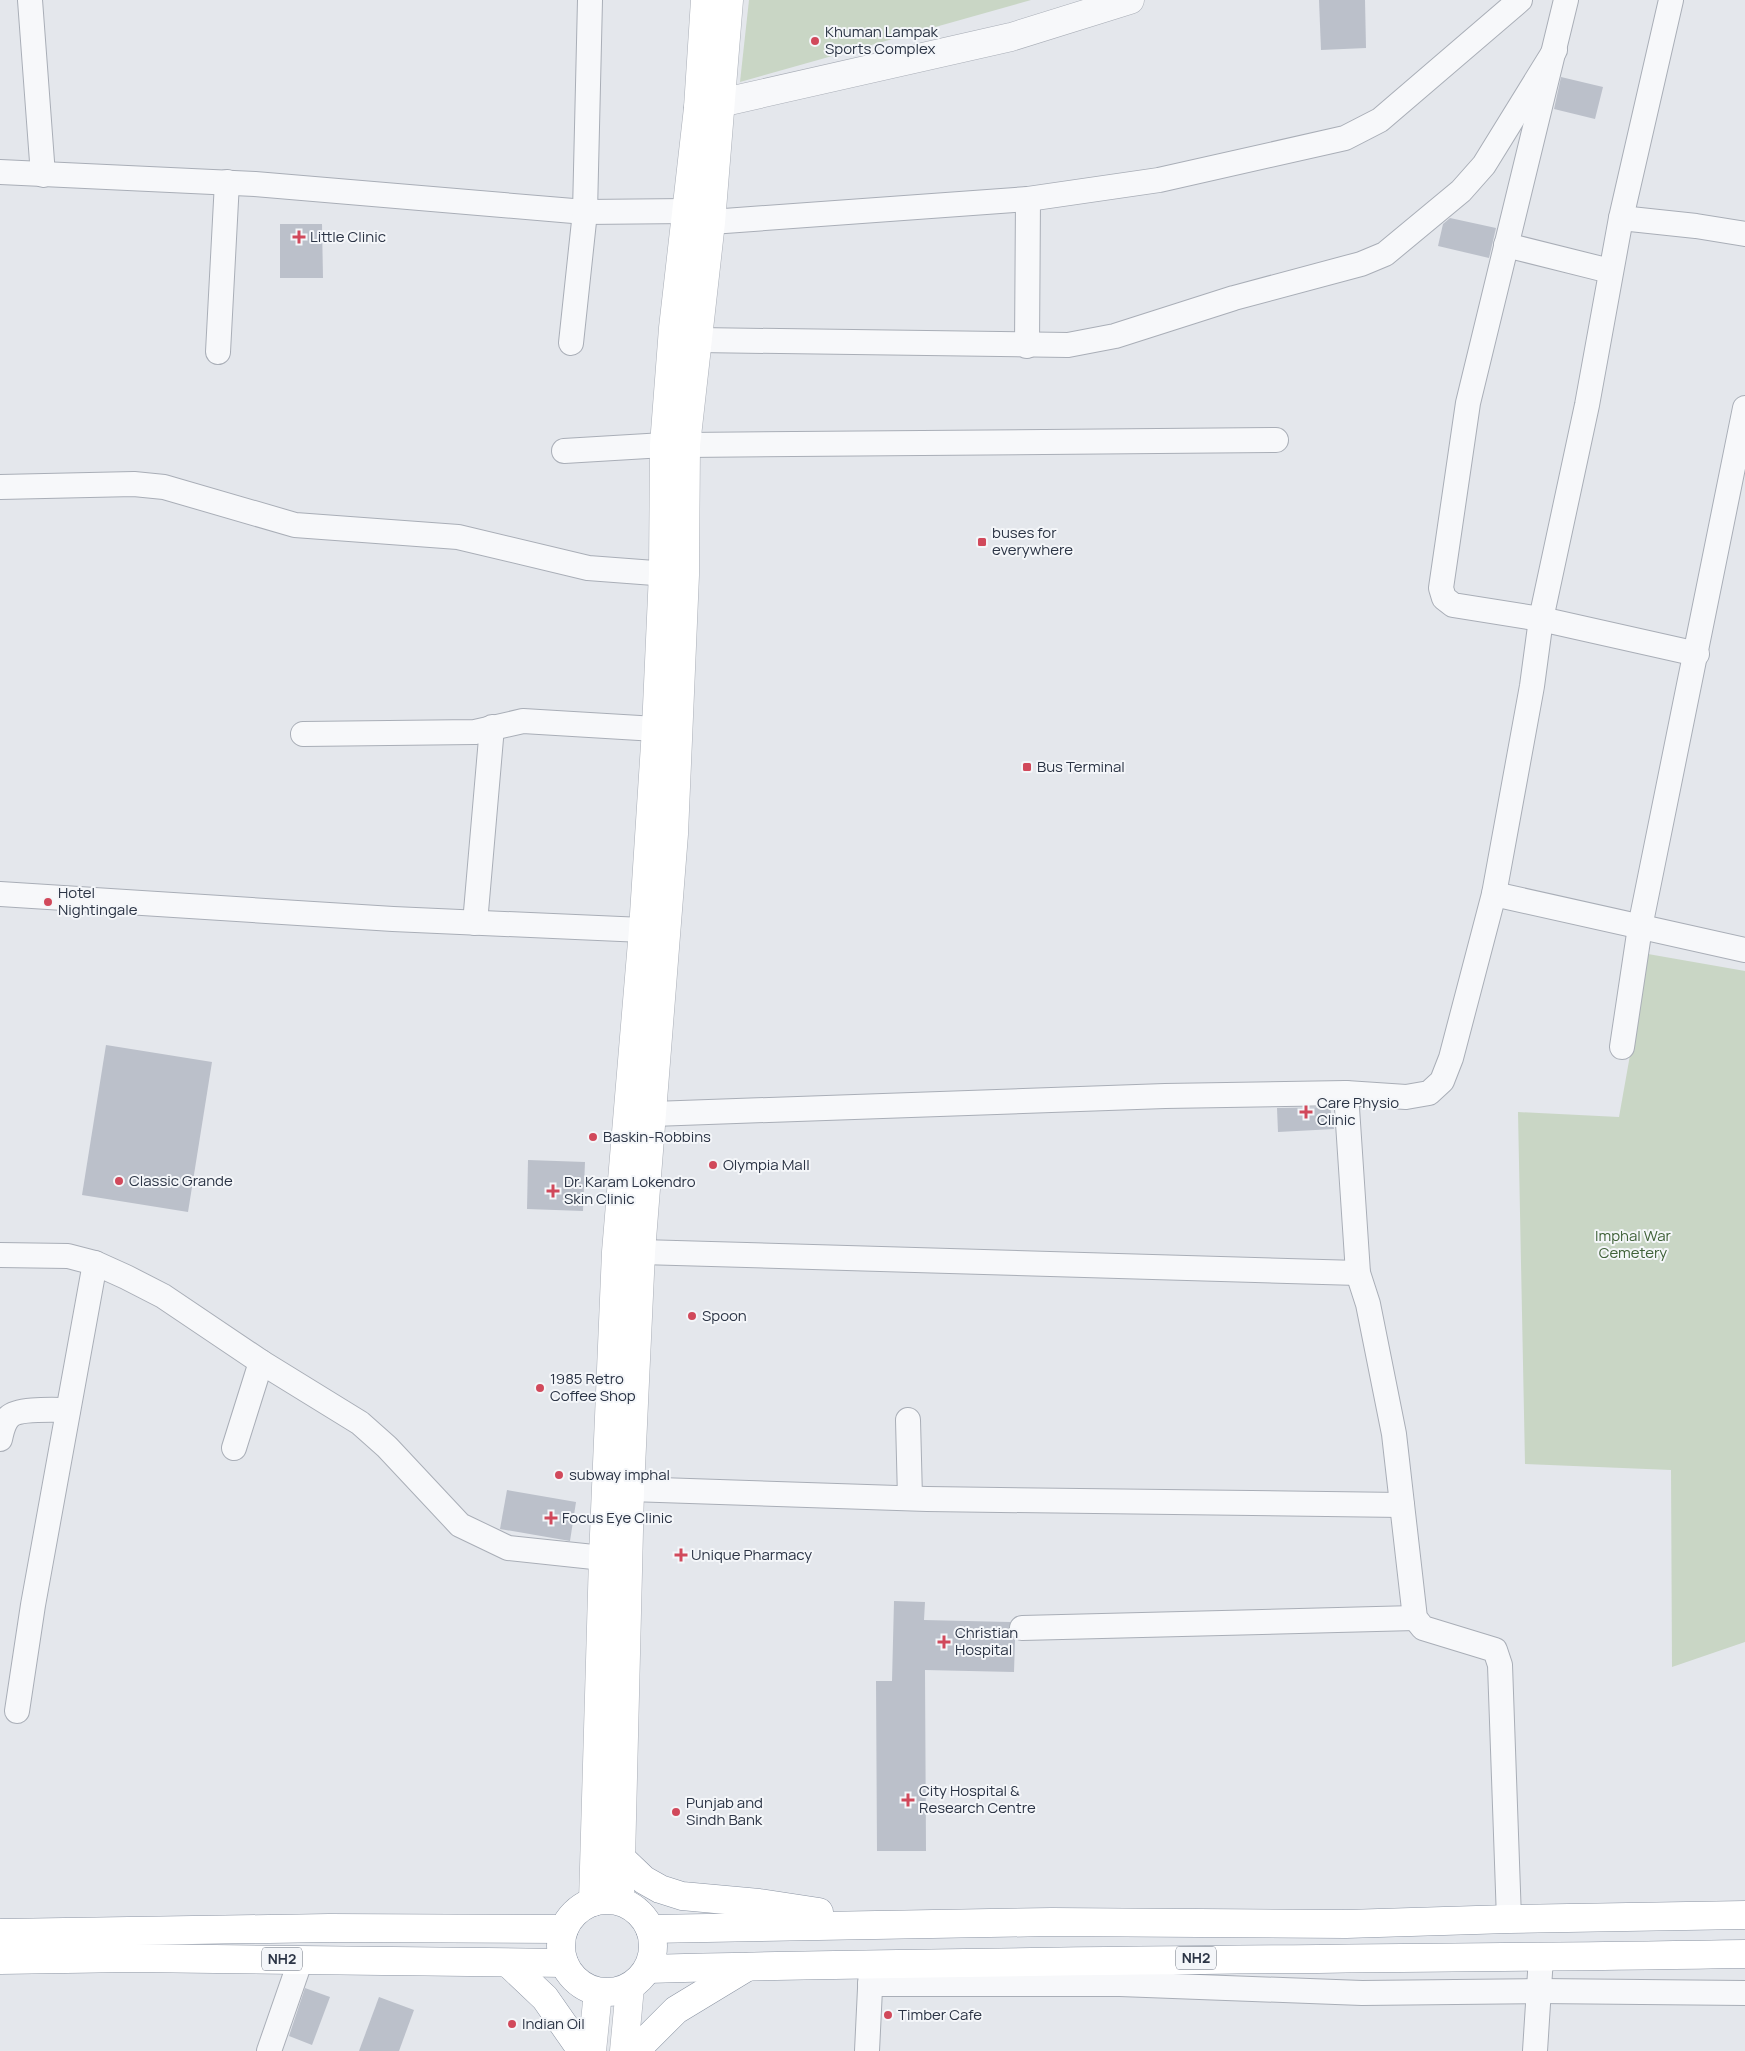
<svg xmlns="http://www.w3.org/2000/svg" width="1745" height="2051" viewBox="0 0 1745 2051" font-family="Manrope,sans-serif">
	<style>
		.green { fill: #c9d6c5 }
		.building { fill: #bbc0ca }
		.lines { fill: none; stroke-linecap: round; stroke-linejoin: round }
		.minor-casing { stroke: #a9aeb7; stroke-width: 26 }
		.tertiary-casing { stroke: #a9aeb7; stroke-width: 29 }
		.secondary-casing { stroke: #a9aeb7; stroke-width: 29 }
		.trunk-casing { stroke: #8b94a3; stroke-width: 29 }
		.minor { stroke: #f7f8fa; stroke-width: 24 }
		.tertiary { stroke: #f7f8fa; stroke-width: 28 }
		.secondary { stroke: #fff; stroke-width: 28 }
		.trunk { stroke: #fff; stroke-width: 28 }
		.poi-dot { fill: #d1495b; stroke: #f4f6f9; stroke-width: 2 }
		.labels { text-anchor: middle; stroke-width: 4; stroke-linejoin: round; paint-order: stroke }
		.shield { fill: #f4f6f9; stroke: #676e7b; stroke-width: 1 }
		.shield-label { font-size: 14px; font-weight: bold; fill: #2b3445 }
		.poi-label { font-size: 15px; fill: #2b3445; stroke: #f4f6f9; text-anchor: start }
		.park-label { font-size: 15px; fill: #3f6138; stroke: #f4f6f9 }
	</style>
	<rect width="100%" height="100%" fill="#e4e7ec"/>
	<g class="green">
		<path d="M749 0H1031L740 82Z"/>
		<path d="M1648 954 1745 971V1642L1672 1667 1671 1470 1525 1464 1518 1112 1619 1117Z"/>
	</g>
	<g class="building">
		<path d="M1319 0H1365L1366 48 1321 50Z"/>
		<path d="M1561 77 1603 87 1595 119 1554 109Z"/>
		<path d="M1450 218 1496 228 1489 258 1438 246 1443 224Z"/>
		<path d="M280 224H322L323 278H280Z"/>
		<path d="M106 1045 212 1062 188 1212 82 1195Z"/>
		<path d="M1330 1107 1334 1129 1278 1132 1277 1108Z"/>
		<path d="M528 1160 585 1162 583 1211 527 1209Z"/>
		<path d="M507 1490 576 1502 570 1541 500 1529Z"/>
		<path d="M894 1601 925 1602 924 1620 1010 1622V1635L1015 1640 1014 1672 925 1670 926 1851H877L876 1681H892Z"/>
		<path d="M305 1988 330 1997 312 2045 289 2036Z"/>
		<path d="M379 1997 414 2010 399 2051H359Z"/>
	</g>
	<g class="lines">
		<g class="minor-casing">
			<g id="minor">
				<path d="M30 0 43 175"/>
				<path d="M1566 0 1468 403 1441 588 1444 598 1453 605 1541 619 1697 654"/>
				<path d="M0 172 255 184 585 212 687 211"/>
				<path d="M1621 218 1696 226 1745 234"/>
				<path d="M711 222 1028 199 1159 180 1345 138 1380 120 1520 0"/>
				<path d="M1506 245 1610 271"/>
				<path d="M699 340 1068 345 1115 336 1234 298 1361 264 1385 254 1461 191 1484 165 1555 50"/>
				<path d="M571 343 585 212 590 0"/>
				<path d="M1027 346 1028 199"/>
				<path d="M218 352 227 182"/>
				<path d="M686 445 1276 440"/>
				<path d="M564 451 664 445"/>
				<path d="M0 487 134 484 164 487 295 525 458 537 588 568 681 575"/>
				<path d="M303 734 475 732 523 721 656 729"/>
				<path d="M0 894 393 919 643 930"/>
				<path d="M1494 894 1745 950"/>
				<path d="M475 923 492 727"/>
				<path d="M1622 1047 1640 927 1745 408"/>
				<path d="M1346 1093 1358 1273 1368 1304 1394 1434 1415 1618 1423 1628 1495 1650 1500 1665 1509 1919"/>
				<path d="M653 1114 1165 1096 1346 1093 1406 1097 1429 1093 1442 1081 1451 1058 1494 894 1532 686 1541 619 1587 405 1621 218 1671 0"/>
				<path d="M641 1252 1358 1273"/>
				<path d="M0 1255 68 1256 95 1263 126 1277 163 1296 261 1362 360 1423 387 1447 460 1525 508 1548 603 1558"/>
				<path d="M908 1420 910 1498"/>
				<path d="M0 1439C2 1431 3 1423 9 1417 18 1408 55 1410 68 1410"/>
				<path d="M234 1448 261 1362"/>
				<path d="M630 1489 927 1499 1402 1505"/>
				<path d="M1022 1628 1415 1618"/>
				<path d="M17 1711 33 1605 95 1263"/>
				<path d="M870 1984H1120L1362 1993 1539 1991 1745 1993"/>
				<path d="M269 2051 301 1959"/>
				<path d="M867 2051 871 1968"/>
				<path d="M1535 2051 1541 1957"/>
			</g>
		</g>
		<g class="tertiary-casing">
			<path id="tertiary" d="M698 108 1011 37 1130 0"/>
		</g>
		<g class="secondary-casing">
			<g id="secondary">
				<path d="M620 1901 630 1489 641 1252 674 834 685 575 686 445 711 222 729 0"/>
				<path d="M593 1902 603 1558 616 1252 643 930 656 729 663 573 664 445 673 328 698 108 705 0"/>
				<path d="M592 2051 598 1992"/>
				<path d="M624 2051 630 1987"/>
			</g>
		</g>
		<g class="trunk-casing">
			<g id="trunk">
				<path d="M621 1858 644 1880 660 1889 682 1896 759 1903 819 1912"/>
				<circle cx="607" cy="1946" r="46"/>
				<path d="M650 1929 1052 1922 1346 1924 1509 1919 1745 1915"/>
				<path d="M0 1933 329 1928 564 1929"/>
				<path d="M0 1960 132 1958 564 1963"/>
				<path d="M508 1963 545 1998 582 2051"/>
				<path d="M648 1969C1013 1959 1379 1960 1745 1954"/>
				<path d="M635 2051 676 2010 747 1967"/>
			</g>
		</g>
		<use href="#minor" class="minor"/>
		<use href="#tertiary" class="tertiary"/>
		<use href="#secondary" class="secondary"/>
		<use href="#trunk" class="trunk"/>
	</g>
	<g class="poi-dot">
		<circle cx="815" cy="41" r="5"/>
		<path d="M296.5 229.5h5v5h5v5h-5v5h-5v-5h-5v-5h5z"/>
		<rect x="977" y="537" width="10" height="10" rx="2.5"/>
		<rect x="1022" y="762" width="10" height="10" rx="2.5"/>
		<circle cx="48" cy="902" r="5"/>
		<path d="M1303.5 1104.5h5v5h5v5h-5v5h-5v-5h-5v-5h5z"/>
		<circle cx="593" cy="1137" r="5"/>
		<circle cx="713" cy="1165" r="5"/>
		<circle cx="119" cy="1181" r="5"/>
		<path d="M550.5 1183.5h5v5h5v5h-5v5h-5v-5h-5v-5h5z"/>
		<circle cx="692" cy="1316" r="5"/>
		<circle cx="540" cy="1388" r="5"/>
		<circle cx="559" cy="1475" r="5"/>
		<path d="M548.5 1510.5h5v5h5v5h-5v5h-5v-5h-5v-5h5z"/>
		<path d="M678.5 1547.5h5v5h5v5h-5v5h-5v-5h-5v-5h5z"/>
		<path d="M941.5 1634.5h5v5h5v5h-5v5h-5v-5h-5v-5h5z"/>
		<path d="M905.5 1792.5h5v5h5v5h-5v5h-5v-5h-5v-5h5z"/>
		<circle cx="676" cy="1812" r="5"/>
		<circle cx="888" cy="2015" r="5"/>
		<circle cx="512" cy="2024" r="5"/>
	</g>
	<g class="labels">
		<g class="shield">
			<rect x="1176" y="1946.5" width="40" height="23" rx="4"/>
			<rect x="262" y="1947.5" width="40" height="23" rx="4"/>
		</g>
		<g class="shield-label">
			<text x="1196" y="1963">NH2</text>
			<text x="282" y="1964">NH2</text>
		</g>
		<g class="poi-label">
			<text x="825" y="37">Khuman Lampak<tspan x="825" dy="17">Sports Complex</tspan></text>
			<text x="310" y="242">Little Clinic</text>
			<text x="992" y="538">buses for<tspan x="992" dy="17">everywhere</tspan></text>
			<text x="1037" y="772">Bus Terminal</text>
			<text x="58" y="898">Hotel<tspan x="58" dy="17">Nightingale</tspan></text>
			<text x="1317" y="1108">Care Physio<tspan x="1317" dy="17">Clinic</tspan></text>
			<text x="603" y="1142">Baskin-Robbins</text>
			<text x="723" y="1170">Olympia Mall</text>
			<text x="129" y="1186">Classic Grande</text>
			<text x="564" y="1187">Dr. Karam Lokendro<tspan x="564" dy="17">Skin Clinic</tspan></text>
			<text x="702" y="1321">Spoon</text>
			<text x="550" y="1384">1985 Retro<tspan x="550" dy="17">Coffee Shop</tspan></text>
			<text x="569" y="1480">subway imphal</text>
			<text x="562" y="1523">Focus Eye Clinic</text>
			<text x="691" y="1560">Unique Pharmacy</text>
			<text x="955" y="1638">Christian<tspan x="955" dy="17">Hospital</tspan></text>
			<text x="919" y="1796">City Hospital &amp;<tspan x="919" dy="17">Research Centre</tspan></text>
			<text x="686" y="1808">Punjab and<tspan x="686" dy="17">Sindh Bank</tspan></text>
			<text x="898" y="2020">Timber Cafe</text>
			<text x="522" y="2029">Indian Oil</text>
		</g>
		<g class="park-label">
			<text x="1633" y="1241">Imphal War<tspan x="1633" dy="17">Cemetery</tspan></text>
		</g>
	</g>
</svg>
